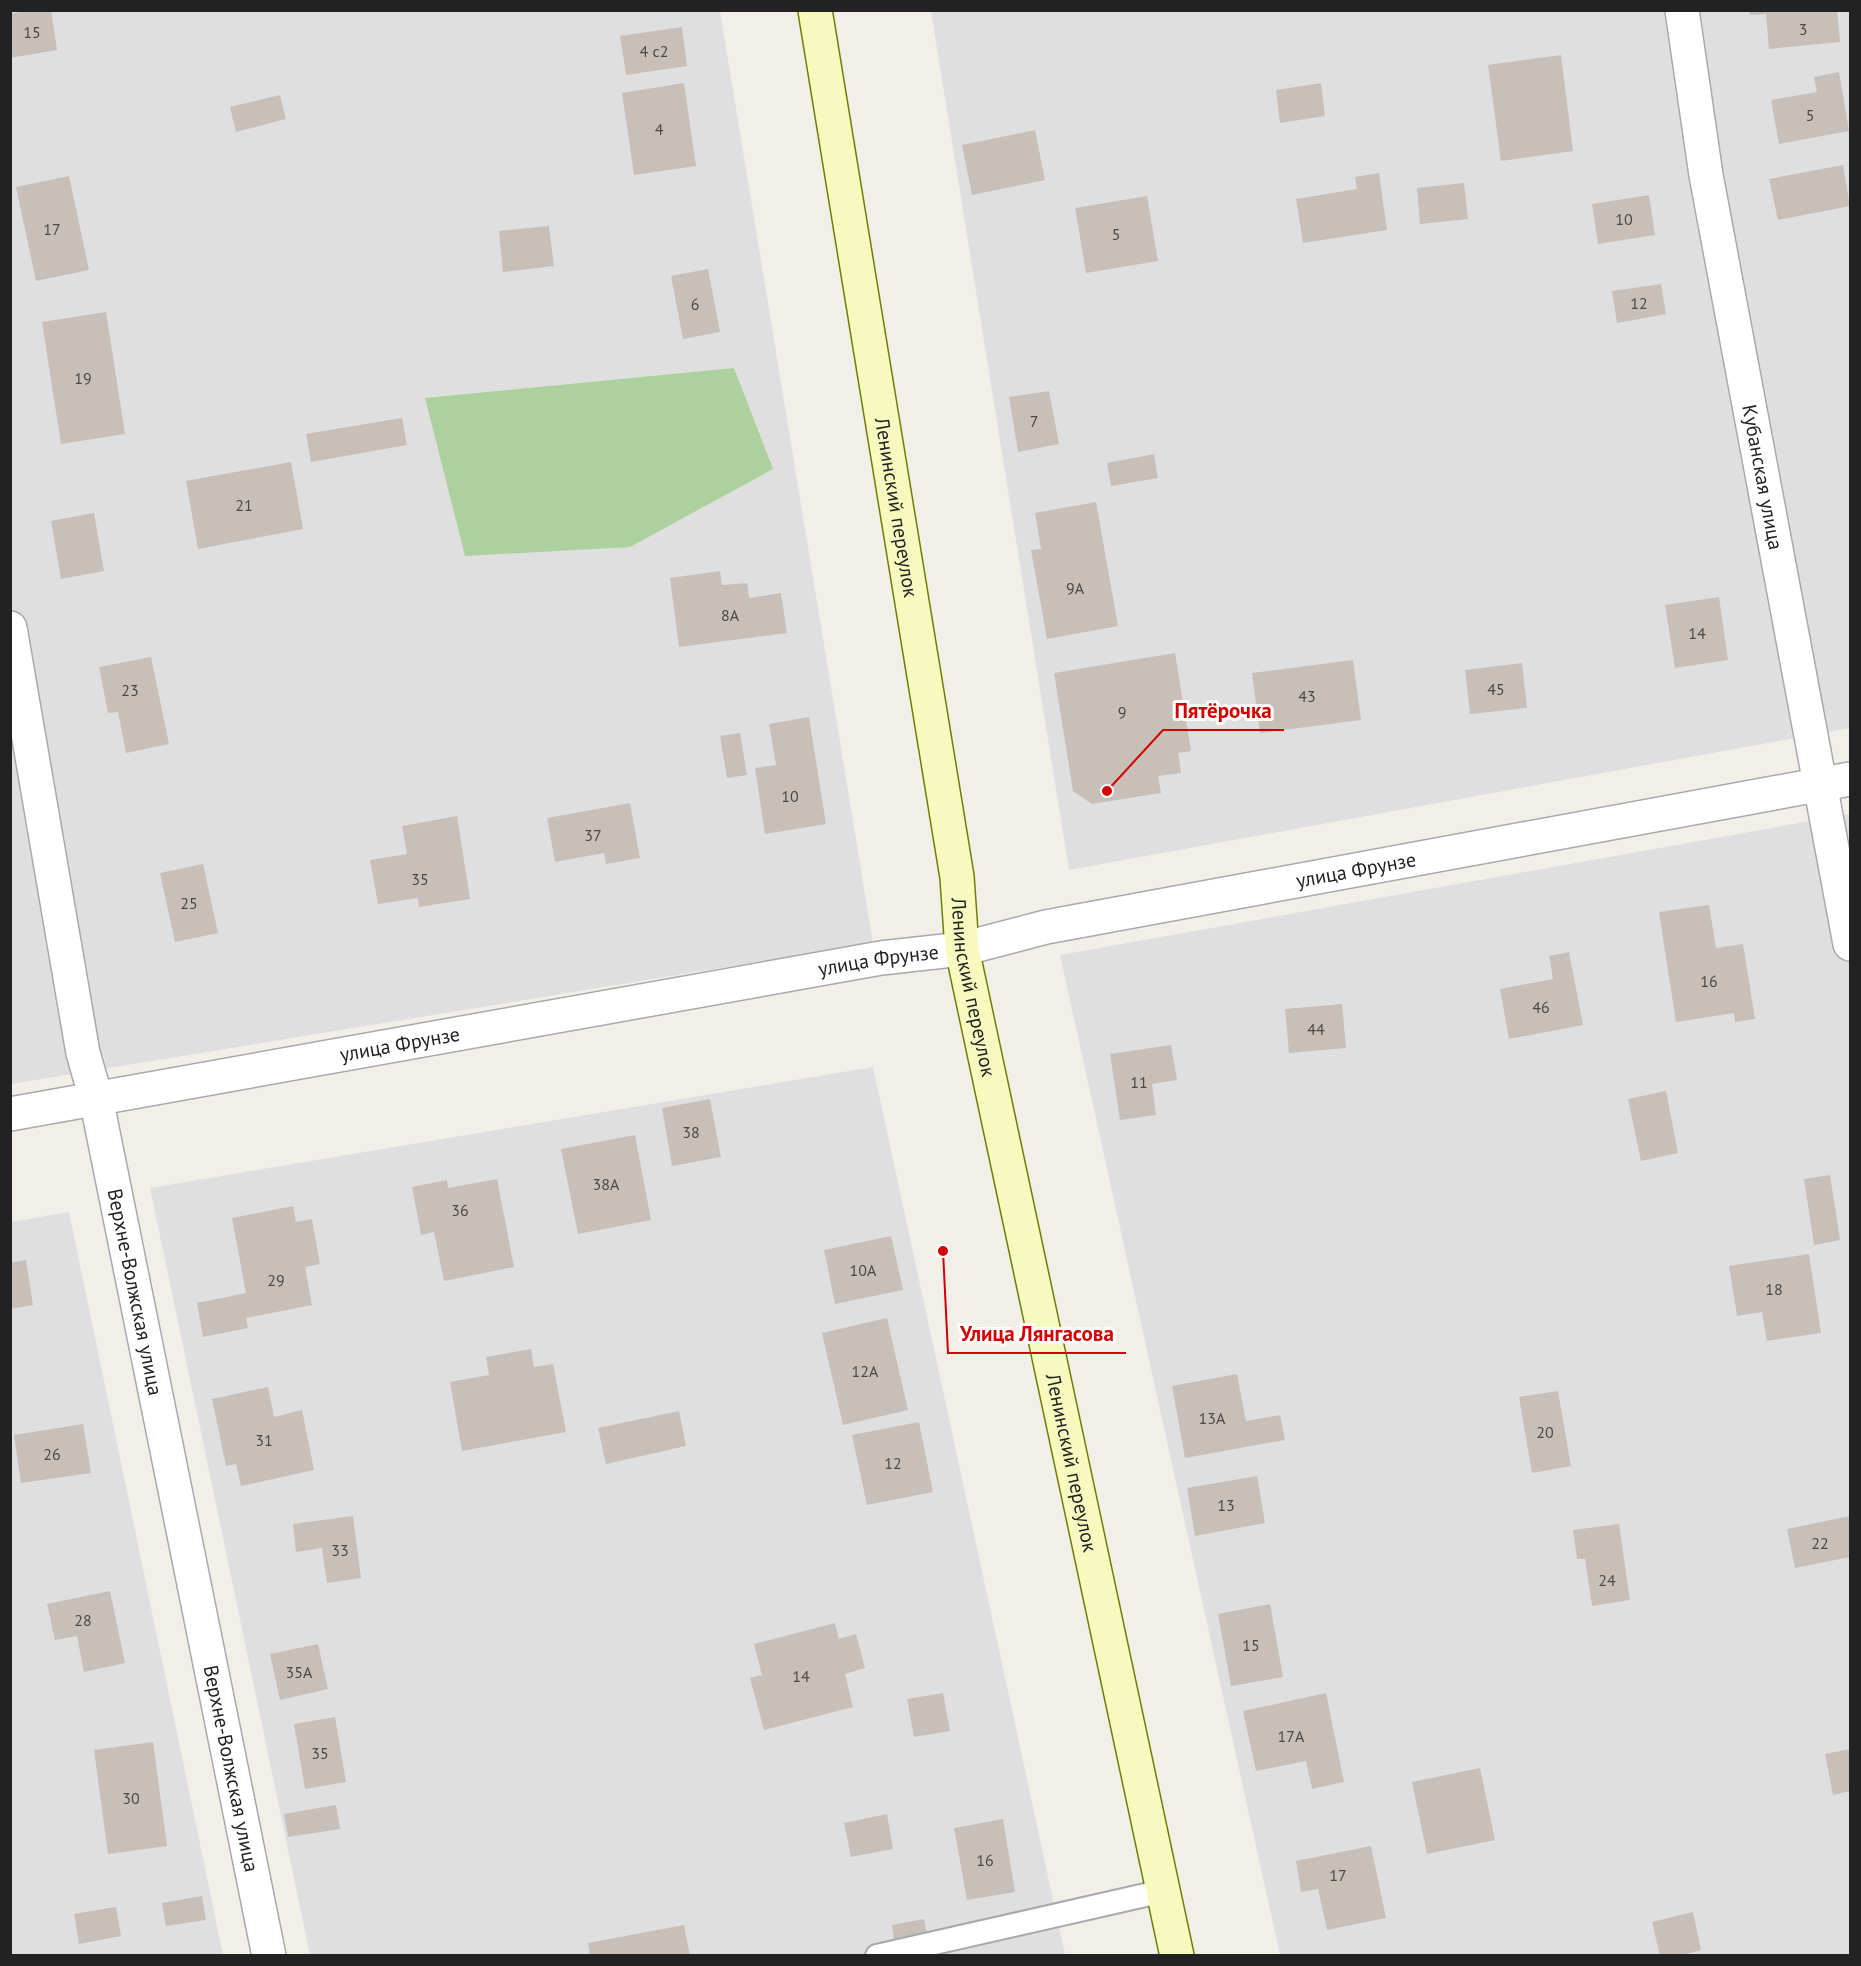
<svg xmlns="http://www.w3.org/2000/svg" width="1861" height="1966" viewBox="0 0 1861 1966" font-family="'PT Sans',sans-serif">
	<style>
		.residential { fill: #e0dfdf }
		.forest { fill: #add19e }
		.building { fill: #c7bfb8 }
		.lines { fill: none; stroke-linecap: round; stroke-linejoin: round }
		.service-casing { stroke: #a9a9a9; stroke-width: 26 }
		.minor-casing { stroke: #a9a9a9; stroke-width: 36 }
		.tertiary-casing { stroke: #a9a9a9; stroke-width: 36 }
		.secondary-casing { stroke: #707d05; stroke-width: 36 }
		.service { stroke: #fff; stroke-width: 22 }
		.minor { stroke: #fff; stroke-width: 33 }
		.tertiary { stroke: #fff; stroke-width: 33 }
		.secondary { stroke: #f7fabf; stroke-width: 33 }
		.labels { text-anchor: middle; stroke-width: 6; stroke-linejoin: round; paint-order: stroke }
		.number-label { font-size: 16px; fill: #4b4948 }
		.street-label { font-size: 20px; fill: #222; stroke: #fff }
		.leader { fill: none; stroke: #d40000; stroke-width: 2 }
		.callout-dot { fill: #d40000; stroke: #fff; stroke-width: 2 }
		.callout-label { font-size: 21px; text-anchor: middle; font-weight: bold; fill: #d40000; stroke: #fff; stroke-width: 6; stroke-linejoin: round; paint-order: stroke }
	</style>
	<rect width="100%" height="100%" fill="#f2efe9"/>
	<g class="residential">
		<path d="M11 11H720L873 943 11 1084Z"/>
		<path d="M931 11H1850V728L1069 870Z"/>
		<path d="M1850 814V1955H1280L1060 955Z"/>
		<path d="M873 1067 1065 1955H310L150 1188Z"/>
		<path d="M69 1212 223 1955 11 1956V1222Z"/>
	</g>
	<path class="forest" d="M734 368 773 469 630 547 465 556 425 398Z"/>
	<g class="building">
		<path d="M31 10H51L57 50 10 58V14Z"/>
		<path d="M1749 10H1837L1840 42 1769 49 1766 14 1750 15Z"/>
		<path d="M682 27 687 66 626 75 620 36Z"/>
		<path d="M1561 55 1573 151 1501 161 1488 65Z"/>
		<path d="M1839 72 1849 131 1779 144 1771 100 1817 92 1814 77Z"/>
		<path d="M684 83 696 166 634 175 622 93Z"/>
		<path d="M1321 83 1325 116 1280 123 1276 90Z"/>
		<path d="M280 95 286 119 236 132 230 107Z"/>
		<path d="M1035 130 1045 180 972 195 962 145Z"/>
		<path d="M1843 165 1850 206 1778 220 1769 179Z"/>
		<path d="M1379 173 1387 230 1303 243 1296 199 1357 189 1355 177Z"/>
		<path d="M69 176 89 270 36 281 16 187Z"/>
		<path d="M1464 183 1468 219 1420 224 1417 188Z"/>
		<path d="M1649 195 1655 235 1598 244 1592 204Z"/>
		<path d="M1147 196 1158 261 1086 273 1075 208Z"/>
		<path d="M549 226 554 266 503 272 499 231Z"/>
		<path d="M708 269 720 332 683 339 671 276Z"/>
		<path d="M1661 284 1666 314 1617 323 1612 291Z"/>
		<path d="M106 312 125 434 61 444 42 322Z"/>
		<path d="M1049 391 1059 444 1018 452 1009 397Z"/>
		<path d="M402 418 407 445 311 462 306 434Z"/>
		<path d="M1154 454 1158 478 1111 486 1107 463Z"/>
		<path d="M291 462 303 529 198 549 186 481Z"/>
		<path d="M1096 502 1118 626 1047 639 1031 550 1041 549 1035 513Z"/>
		<path d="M94 513 104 571 61 579 51 521Z"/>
		<path d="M720 571 722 585 747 583 749 598 781 593 787 633 679 647 670 578Z"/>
		<path d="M1719 597 1728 660 1675 668 1665 605Z"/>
		<path d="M1175 653 1191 751 1178 753 1181 773 1158 776 1161 793 1092 804 1073 791 1054 673Z"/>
		<path d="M151 657 169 744 126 753 118 712 108 713 99 667Z"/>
		<path d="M1353 660 1361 720 1260 733 1252 673Z"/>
		<path d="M1522 663 1527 708 1470 714 1465 670Z"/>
		<path d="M809 717 826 824 765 834 755 768 776 765 769 724Z"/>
		<path d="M740 733 747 775 727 778 720 736Z"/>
		<path d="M630 803 640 858 606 864 604 853 555 862 547 818Z"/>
		<path d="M457 816 470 899 419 907 418 898 378 904 370 860 407 854 402 826Z"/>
		<path d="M203 864 218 933 175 942 160 873Z"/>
		<path d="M1709 905 1716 948 1743 944 1755 1019 1735 1022 1734 1013 1676 1022 1659 912Z"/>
		<path d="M1569 952 1583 1025 1509 1039 1500 989 1553 979 1549 956Z"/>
		<path d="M1342 1004 1346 1048 1289 1053 1285 1009Z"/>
		<path d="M1171 1045 1177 1080 1152 1084 1156 1115 1120 1120 1110 1054Z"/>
		<path d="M1666 1091 1678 1153 1641 1161 1628 1099Z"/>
		<path d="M710 1099 721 1157 672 1166 662 1108Z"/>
		<path d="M635 1135 651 1220 578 1234 561 1149Z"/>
		<path d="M1830 1175 1840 1240 1814 1245 1804 1179Z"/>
		<path d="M497 1179 514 1267 444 1281 434 1232 421 1235 412 1187 447 1180 448 1188Z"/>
		<path d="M293 1206 296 1222 312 1219 320 1264 305 1267 312 1305 246 1318 248 1328 203 1337 197 1303 246 1293 232 1218Z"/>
		<path d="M891 1236 903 1290 835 1304 824 1250Z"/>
		<path d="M1809 1254 1821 1333 1767 1341 1762 1312 1737 1316 1729 1266Z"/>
		<path d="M26 1260 33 1305 10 1309V1263Z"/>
		<path d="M887 1318 908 1410 843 1425 822 1333Z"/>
		<path d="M531 1349 534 1367 553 1364 566 1432 462 1451 450 1382 489 1375 486 1357Z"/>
		<path d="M1237 1374 1246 1421 1280 1415 1285 1440 1185 1458 1172 1386Z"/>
		<path d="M268 1387 274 1417 302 1410 314 1470 241 1486 236 1464 226 1466 212 1399Z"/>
		<path d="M1558 1391 1571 1466 1532 1473 1519 1397Z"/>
		<path d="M679 1411 686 1446 606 1464 598 1428Z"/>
		<path d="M919 1422 933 1492 867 1505 852 1435Z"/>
		<path d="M83 1424 91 1473 21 1483 14 1435Z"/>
		<path d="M1257 1476 1265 1523 1195 1536 1187 1488Z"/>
		<path d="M353 1516 361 1578 327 1583 322 1548 296 1552 293 1524Z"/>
		<path d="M1850 1516V1557L1795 1568 1787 1529Z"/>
		<path d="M1619 1524 1630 1600 1592 1606 1585 1559H1577L1573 1530Z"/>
		<path d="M110 1591 125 1663 84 1672 77 1636 55 1640 47 1604Z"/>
		<path d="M1270 1604 1283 1677 1231 1686 1218 1614Z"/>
		<path d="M835 1623 839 1639 856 1634 865 1668 845 1674 853 1707 764 1730 750 1678 762 1675 754 1644Z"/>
		<path d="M318 1644 328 1689 280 1700 270 1654Z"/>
		<path d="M943 1693 950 1731 914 1737 907 1699Z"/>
		<path d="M1326 1693 1344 1782 1312 1789 1306 1761 1256 1771 1243 1711Z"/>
		<path d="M335 1717 346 1782 305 1789 294 1724Z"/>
		<path d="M153 1742 167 1846 108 1854 94 1750Z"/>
		<path d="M1850 1749V1791L1833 1795 1825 1754Z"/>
		<path d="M1480 1768 1495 1840 1427 1854 1412 1782Z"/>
		<path d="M336 1805 340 1829 288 1837 284 1814Z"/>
		<path d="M887 1814 893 1849 851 1857 844 1823Z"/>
		<path d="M1003 1819 1015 1892 967 1900 954 1828Z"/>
		<path d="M1371 1846 1386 1918 1327 1930 1318 1889 1301 1892 1296 1861Z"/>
		<path d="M202 1896 206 1920 166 1926 162 1903Z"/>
		<path d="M116 1907 121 1936 79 1944 74 1914Z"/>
		<path d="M1693 1912 1701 1950 1678 1956H1660L1652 1922Z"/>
		<path d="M924 1919 927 1934 894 1940 892 1925Z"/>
		<path d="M684 1925 690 1956H590L588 1943Z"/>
	</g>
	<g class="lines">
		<g class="service-casing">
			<path id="service" d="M877 1956 1163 1891"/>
		</g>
		<g class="minor-casing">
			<g id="minor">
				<path id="s1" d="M1682 10 1706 175 1850 944"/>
				<path id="s2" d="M10 628 83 1053 96 1098 269 1956"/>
				<path id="s3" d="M962 949 1046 927 1850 779"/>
			</g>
		</g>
		<g class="tertiary-casing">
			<g id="tertiary">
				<path id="s4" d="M10 1114 881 958 962 949"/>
			</g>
		</g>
		<g class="secondary-casing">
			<g id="secondary">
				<path id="s5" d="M815 10 957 877 962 949 1177 1956"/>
			</g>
		</g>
		<use href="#service" class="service"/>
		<use href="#minor" class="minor"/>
		<use href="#tertiary" class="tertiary"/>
		<use href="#secondary" class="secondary"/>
	</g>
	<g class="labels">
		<g class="number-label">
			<text x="1803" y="35">3</text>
			<text x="32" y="38">15</text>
			<text x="654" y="57">4 с2</text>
			<text x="1810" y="121">5</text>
			<text x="659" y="135">4</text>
			<text x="1624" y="225">10</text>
			<text x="52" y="235">17</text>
			<text x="1116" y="240">5</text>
			<text x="1639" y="309">12</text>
			<text x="695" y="310">6</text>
			<text x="83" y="384">19</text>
			<text x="1034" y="427">7</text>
			<text x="244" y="511">21</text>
			<text x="1075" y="594">9А</text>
			<text x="730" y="621">8А</text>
			<text x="1697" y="639">14</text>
			<text x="1496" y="695">45</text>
			<text x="130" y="696">23</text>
			<text x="1307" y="702">43</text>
			<text x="1122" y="718">9</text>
			<text x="790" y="802">10</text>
			<text x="593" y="841">37</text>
			<text x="420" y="885">35</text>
			<text x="189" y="909">25</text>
			<text x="1709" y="987">16</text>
			<text x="1541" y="1013">46</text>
			<text x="1316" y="1035">44</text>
			<text x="1139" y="1088">11</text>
			<text x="691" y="1138">38</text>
			<text x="606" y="1190">38А</text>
			<text x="460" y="1216">36</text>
			<text x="863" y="1276">10А</text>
			<text x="276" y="1286">29</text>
			<text x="1774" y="1295">18</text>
			<text x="865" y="1377">12А</text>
			<text x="1212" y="1424">13А</text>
			<text x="1545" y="1438">20</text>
			<text x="264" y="1446">31</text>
			<text x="52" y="1460">26</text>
			<text x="893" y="1469">12</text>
			<text x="1226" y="1511">13</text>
			<text x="1820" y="1549">22</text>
			<text x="340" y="1556">33</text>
			<text x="1607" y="1586">24</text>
			<text x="83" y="1626">28</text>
			<text x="1251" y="1651">15</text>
			<text x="299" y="1678">35А</text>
			<text x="801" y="1682">14</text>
			<text x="1291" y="1742">17А</text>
			<text x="320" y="1759">35</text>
			<text x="131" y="1804">30</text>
			<text x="985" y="1866">16</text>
			<text x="1338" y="1881">17</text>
		</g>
		<g class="street-label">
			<text dy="7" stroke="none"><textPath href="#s1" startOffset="474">Кубанская улица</textPath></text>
			<text dy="7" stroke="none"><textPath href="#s5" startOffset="504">Ленинский переулок</textPath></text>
			<text dy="7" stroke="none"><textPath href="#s3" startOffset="402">улица Фрунзе</textPath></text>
			<text dy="7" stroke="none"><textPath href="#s4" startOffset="882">улица Фрунзе</textPath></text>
			<text dy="7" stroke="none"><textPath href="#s5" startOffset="990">Ленинский переулок</textPath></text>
			<text dy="7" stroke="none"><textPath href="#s4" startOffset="396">улица Фрунзе</textPath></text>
			<text dy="7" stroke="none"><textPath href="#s2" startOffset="676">Верхне-Волжская улица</textPath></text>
			<text dy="7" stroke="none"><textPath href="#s5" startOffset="1476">Ленинский переулок</textPath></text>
			<text dy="7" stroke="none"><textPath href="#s2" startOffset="1162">Верхне-Волжская улица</textPath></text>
		</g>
	</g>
	<path class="leader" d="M1107 791L1163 730H1284M943 1251L948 1353H1126"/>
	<g class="callout-dot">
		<circle cx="1107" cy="791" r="6"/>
		<circle cx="943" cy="1251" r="6"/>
	</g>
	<g class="callout-label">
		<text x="1223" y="718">Пятёрочка</text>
		<text x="1037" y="1341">Улица Лянгасова</text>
	</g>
	<rect width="1861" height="1966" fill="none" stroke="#222222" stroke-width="24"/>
</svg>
